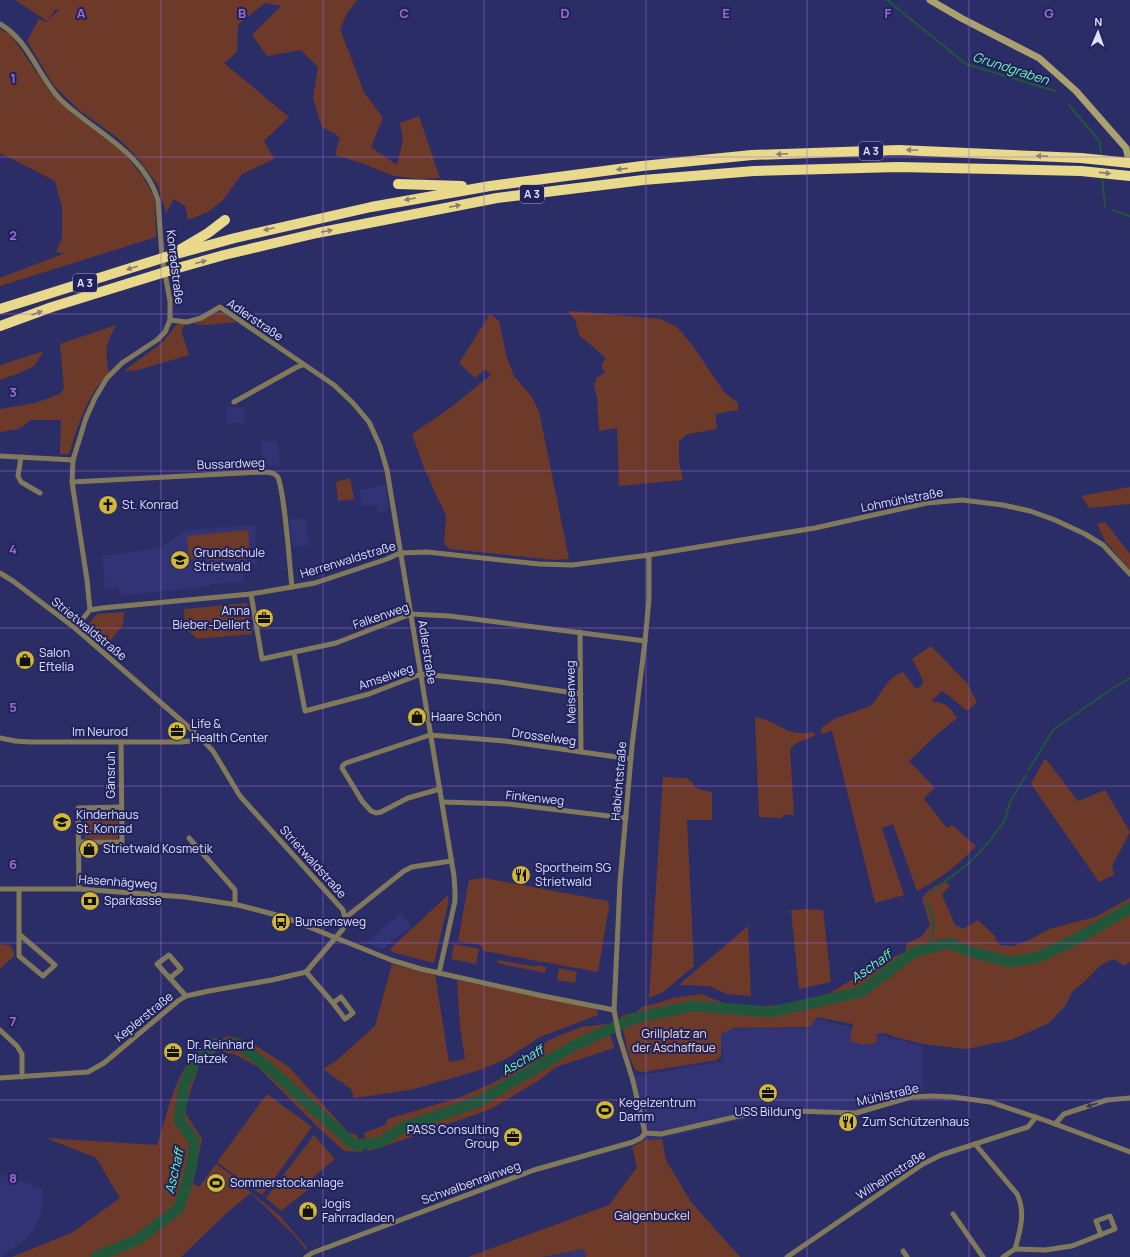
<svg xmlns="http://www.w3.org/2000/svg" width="1130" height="1257" viewBox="0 0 1130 1257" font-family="Manrope,sans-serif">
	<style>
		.built { fill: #313375 }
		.green { fill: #6d3a2a }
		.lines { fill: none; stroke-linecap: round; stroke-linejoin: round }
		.stream { stroke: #20573b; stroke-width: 2 }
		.river { stroke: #20573b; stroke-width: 11 }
		.street { stroke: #807a5b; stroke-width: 5 }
		.secondary { stroke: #aba06f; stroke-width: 7 }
		.highway { stroke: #e9d98a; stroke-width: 10 }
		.oneway { fill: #867e72 }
		.oneway2 { fill: #35345b }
		.grid { fill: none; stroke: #9d6bd5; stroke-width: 1; stroke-opacity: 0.55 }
		.labels { text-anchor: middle; stroke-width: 4; stroke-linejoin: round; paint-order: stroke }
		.shield { fill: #22225b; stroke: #a4a8cd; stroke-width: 1 }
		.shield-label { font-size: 11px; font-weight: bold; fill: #dce1fe }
		.street-label { font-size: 12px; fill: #dce1fe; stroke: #22225b }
		.poi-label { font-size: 12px; fill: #dce1fe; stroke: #22225b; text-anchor: start }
		.park-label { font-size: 12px; fill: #f6dcd3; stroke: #22225b }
		.water-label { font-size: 13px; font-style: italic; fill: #73fbb4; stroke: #22225b }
		.grid-label { font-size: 13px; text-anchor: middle; font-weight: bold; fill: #9d6bd5; stroke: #22225b; stroke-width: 4; stroke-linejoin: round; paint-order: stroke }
	</style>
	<rect width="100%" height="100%" fill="#2b2d67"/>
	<g class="built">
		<path d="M227 407 244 408V423H227Z"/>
		<path d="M278 441 280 464 264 466 261 442Z"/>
		<path d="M385 484 389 511 378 512 377 505 362 506 359 491Z"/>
		<path d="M305 518 309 545 292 547 289 520Z"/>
		<path d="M255 525 257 563 242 565 244 582 211 584V586L120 596 119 588 105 589 102 556 159 548 187 530Z"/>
		<path d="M401 913 411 926 409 928 383 949 366 943Z"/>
		<path d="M814 1018 922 1046 924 1091 860 1115 772 1113 646 1142 634 1077 723 1061 719 1029 810 1028Z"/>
		<path d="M0 1174 43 1189 41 1215 30 1236 1 1257H0Z"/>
		<path d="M584 1249 586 1257H542Z"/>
	</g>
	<g class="green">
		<path d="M15 0H357L346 15 340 29 364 92 383 118 371 147 397 165 403 140 400 123 419 116 440 178 421 179 394 176 361 163 335 155 340 137 322 127 313 98 318 67 301 50 267 56 252 35 281 6 265 3 238 25 237 52 224 63 289 117 264 141 274 159 242 174 223 200 208 212 188 220 185 206 174 199 166 213 158 185 137 157 118 138 79 110 54 86 27 41 39 19 46 22 59 10 56 9 47 21Z"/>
		<path d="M0 29 11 35 44 83 49 91 74 115 124 153 143 177 152 193 155 201 156 237 0 286V278L65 253 56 252 62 238V207L55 181 0 153Z"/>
		<path d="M221 311 236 322 207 325 193 324Z"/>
		<path d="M573 311 661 319 677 327 693 346 724 392 738 403V410L715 414 717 429 688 434 679 441V461L683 480 619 486 617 428 599 431 597 398 594 384 596 382V378L605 373 601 365 606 358 579 335 575 320 568 312Z"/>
		<path d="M490 314 499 321 507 358 514 376 531 396 539 411 569 559 554 560 450 549 444 544 446 516 424 468 412 434 450 408 491 375 485 369 475 378 459 363Z"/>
		<path d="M177 324H186L181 330 189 355 138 370 124 371 163 342Z"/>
		<path d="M116 325C105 345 105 351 109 373 86 397 79 423 69 454H60L61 420H31L19 429 0 432V409L35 403 60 394 64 388 60 344Z"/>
		<path d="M44 351 34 366 22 372 0 380V365Z"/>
		<path d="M350 478 354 499 338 501 336 482Z"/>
		<path d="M1130 487V504L1089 508 1081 496Z"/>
		<path d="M1105 522 1130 554V570L1105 541 1097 524Z"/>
		<path d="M248 530 250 554H247V559L238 560V559L210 561 209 558 238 555 189 559 187 536Z"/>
		<path d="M247 603 252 634 197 639 185 628 184 609Z"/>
		<path d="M124 612 123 625 106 646 85 628 97 614Z"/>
		<path d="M931 646 967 683 977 702 967 711 948 695 942 691 931 701C946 703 950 706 957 718L933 738 909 761 935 788 930 792 924 799 947 828 952 825 976 846C957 866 941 878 917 891L893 824 882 828 904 895 875 903 832 731 821 734V728L836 718 871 706 889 681 896 675 903 672 915 688 920 687 923 683 922 678 912 659Z"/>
		<path d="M755 717C780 721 785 738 814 732L815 736C807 739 796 741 790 749L794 815H783L782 818 759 817Z"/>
		<path d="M1045 758 1078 801 1105 790 1130 832 1112 866 1114 875 1099 882 1031 784Z"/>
		<path d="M663 777 686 778 692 782 694 786 698 789 712 792V820H687L694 966 663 992 649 998Z"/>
		<rect x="85" y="814" width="33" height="25"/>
		<path d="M484 878 608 901 609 906 598 972 484 951 480 945 458 941 469 880Z"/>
		<path d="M942 882 949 884V887L942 895 955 925 963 929 978 920 994 935 999 945 1013 946 1029 940 1049 929 1095 917 1130 898V961L1125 966 1113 959 1101 965 1084 982 1072 992 1066 1005 1049 1023 1011 1040 966 1049 923 1044 895 1037 885 1033 876 1034 877 1043 865 1045 850 1041 853 1024 817 1017 810 1027 734 1028 721 1034V1056L717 1060 643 1072 636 1071C627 1055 624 1034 621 1016L636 1012 642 1007 658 1003 673 998 701 994 724 1003 751 1007 796 1004 830 993 861 974 875 963 885 951 891 958 905 952 907 943 921 937 930 925 922 898 929 890Z"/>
		<path d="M448 895V904L434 963 392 952 390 949Z"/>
		<path d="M805 909 823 910 831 982 799 989 791 910Z"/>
		<path d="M748 926 751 996 727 994 709 986 679 985Z"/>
		<path d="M0 944 10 945 15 955 0 969Z"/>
		<path d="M454 944 479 949 476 964 451 959Z"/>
		<path d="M498 960 537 967V965L546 967 545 973 497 963Z"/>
		<path d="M392 964 435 975 449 1062 465 1059 460 1026 457 980 585 1006 597 1010 598 1015 540 1037 506 1059 483 1069 414 1089 397 1092 354 1098 351 1089 323 1069 337 1060 375 1026Z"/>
		<path d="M559 968 577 972 575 983 557 980Z"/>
		<path d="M607 1024 614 1048 556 1067 538 1081 491 1109 385 1146 368 1151 364 1133 385 1125 388 1119 461 1097 499 1080 512 1065 551 1039 581 1027Z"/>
		<path d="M229 1036 250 1042 289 1067 348 1132 357 1135 362 1152 344 1151 320 1129 258 1067 236 1055 218 1050 199 1066 184 1111 202 1139 193 1184 199 1187 216 1164 235 1177 233 1179 252 1193 280 1216 307 1248 306 1250 293 1234 251 1193 229 1211 181 1257H12L73 1232 120 1198 96 1158 46 1138 157 1145C168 1114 175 1067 204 1046 211 1041 221 1039 229 1036Z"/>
		<path d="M267 1094 312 1127 262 1195 217 1162Z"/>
		<path d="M314 1135 335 1159 311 1179 314 1185 281 1211 266 1198Z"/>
		<path d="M662 1139 666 1160 691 1202 740 1257H586L584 1249 542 1257H468L609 1205 637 1167 632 1147 645 1140Z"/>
	</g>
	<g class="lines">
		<g class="stream">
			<path d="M887 0 966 64 1055 91"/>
			<path d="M1069 105 1100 142 1101 156"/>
			<path d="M1102 176 1105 206"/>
			<path d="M1113 210 1130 216"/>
			<path d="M1028 771 1053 730 1113 688 1130 678"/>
			<path d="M931 892 968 864 989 842 1005 820 1010 802 1026 775"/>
			<path d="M926 949C937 931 934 919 927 900"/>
		</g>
		<path class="river" d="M96 1257 139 1239 179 1208 192 1164 194 1141 179 1120 184 1085 195 1062 214 1044H239L269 1068 354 1145 379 1143 402 1128 480 1101 573 1046 635 1018 693 1006 771 1012 861 992 914 952 949 943 968 951 1010 962 1039 957 1082 936 1130 908"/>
		<g class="street">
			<path d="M0 24C30 41 38 77 61 100 94 132 144 152 158 200L162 257 170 301V320L165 332 157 340 122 363 107 378 95 398 86 418 73 460 72 482 87 580 90 610"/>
			<path d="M170 320 187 322 201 318 220 307 334 385 353 403 369 422 380 446 387 470 454 876 455 892V901L439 973"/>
			<path d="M234 402 297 367 303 365"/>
			<path d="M0 456 73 460"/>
			<path d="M21 457 18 476 21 482 40 493"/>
			<path d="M72 482 262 472C268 472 273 472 277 476 284 484 290 570 292 587"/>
			<path d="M0 573 13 581 75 628 199 736 213 751 240 796 343 910 345 918 343 929 306 972 272 980 209 991 186 996 178 1001 104 1063 88 1072 0 1078"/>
			<path d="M251 594 262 659 336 643 411 614 450 616 497 622 645 641"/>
			<path d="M75 628 90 610 102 608 251 594 292 587 315 583 387 559 400 553 427 552 539 564 572 565 649 555 815 528 927 503 962 500 1003 505 1030 511 1055 520 1085 534 1103 545 1130 574"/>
			<path d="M580 632 581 752"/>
			<path d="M294 653 305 711 369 694 421 674 500 682 581 694"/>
			<path d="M0 738 15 741 30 742H180L192 741 199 736"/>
			<path d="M440 789 408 798 381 812 376 813 371 811 362 801 342 768 343 765 346 763 430 735 505 741 631 759"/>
			<path d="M442 802 508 804 626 818"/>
			<path d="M189 838 235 890V905"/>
			<path d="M79 842H122L121 742"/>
			<path d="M0 889H79L185 897 238 905 284 917 391 960 421 969 543 996 614 1010"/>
			<path d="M19 889V956L43 976 55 965 19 934"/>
			<path d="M79 889 78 808 121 807"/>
			<path d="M345 918 404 871 412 867 451 861"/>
			<path d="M306 972 333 1003"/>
			<path d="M170 978 181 969 169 955 157 964 186 996"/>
			<path d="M341 997 353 1013 345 1019 333 1003Z"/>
			<path d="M0 1030 17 1046 22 1054V1077"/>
			<path d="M1055 1124 1064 1114 1107 1100 1130 1098"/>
			<path d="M645 1133 633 1081 619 1036 614 1010 620 882 632 746 645 641 649 599V555"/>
			<path d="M645 1133 661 1134 765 1110 856 1113 911 1097 932 1096 953 1097 990 1102 1047 1121 1130 1152"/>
			<path d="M975 1144 1017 1194C1026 1212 1020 1231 1015 1249"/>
			<path d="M953 1214 983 1257"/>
			<path d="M903 1251 907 1257"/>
			<path d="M306 1257 312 1253 534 1170 633 1142 641 1138 645 1133"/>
			<path d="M787 1257 923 1164 941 1155 1028 1127 1036 1117"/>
			<path d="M1003 1257 1015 1249 1045 1250 1072 1246 1115 1229 1110 1216 1096 1221 1101 1235"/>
		</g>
		<path class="secondary" d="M930 0 961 18 1039 58 1076 91 1126 148 1130 164"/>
		<g class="highway">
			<path d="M398 184 462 186"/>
			<path d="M181 249 208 233 225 220"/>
			<path d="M0 309 169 256 235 238 371 207 490 186 642 166 752 155 899 150 1081 158 1130 163"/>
			<path d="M0 326 52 307 178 268 224 255 317 233 497 198 643 180 754 171 898 167 1081 171 1130 176"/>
		</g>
	</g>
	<defs><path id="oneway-solid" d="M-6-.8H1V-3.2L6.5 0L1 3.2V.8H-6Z"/></defs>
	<g class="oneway">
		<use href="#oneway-solid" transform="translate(912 150) rotate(-177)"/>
		<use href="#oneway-solid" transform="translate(782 154) rotate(178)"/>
		<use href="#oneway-solid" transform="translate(1042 156) rotate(-177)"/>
		<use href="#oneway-solid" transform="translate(622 169) rotate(173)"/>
		<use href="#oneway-solid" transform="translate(1105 173) rotate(6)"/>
		<use href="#oneway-solid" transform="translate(410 199) rotate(170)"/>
		<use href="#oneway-solid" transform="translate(455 206) rotate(-11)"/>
		<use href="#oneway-solid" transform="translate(269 229) rotate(166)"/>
		<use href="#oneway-solid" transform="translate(327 231) rotate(-11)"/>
		<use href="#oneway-solid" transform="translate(201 262) rotate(-15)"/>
		<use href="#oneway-solid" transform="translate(132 268) rotate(162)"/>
		<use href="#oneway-solid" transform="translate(37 313) rotate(-20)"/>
	</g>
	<use class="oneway2" href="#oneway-solid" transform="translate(1092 1105) rotate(163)"/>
	<path class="grid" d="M161 0V1257M323 0V1257M484 0V1257M646 0V1257M807 0V1257M969 0V1257M0 157H1130M0 314H1130M0 471H1130M0 628H1130M0 786H1130M0 943H1130M0 1100H1130"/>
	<defs>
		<g id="church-disc" transform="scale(1)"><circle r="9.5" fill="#d0b836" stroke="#22225b"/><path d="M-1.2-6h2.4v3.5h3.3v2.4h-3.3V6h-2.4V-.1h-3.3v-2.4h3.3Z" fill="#111"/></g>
		<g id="school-disc" transform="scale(1)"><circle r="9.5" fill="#d0b836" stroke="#22225b"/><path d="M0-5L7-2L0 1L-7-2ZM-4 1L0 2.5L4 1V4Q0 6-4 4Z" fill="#111"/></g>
		<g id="office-disc" transform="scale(1)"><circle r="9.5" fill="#d0b836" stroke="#22225b"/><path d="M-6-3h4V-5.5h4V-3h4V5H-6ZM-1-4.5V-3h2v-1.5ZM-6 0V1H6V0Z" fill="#111"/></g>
		<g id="shop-disc" transform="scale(1)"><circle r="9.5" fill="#d0b836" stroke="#22225b"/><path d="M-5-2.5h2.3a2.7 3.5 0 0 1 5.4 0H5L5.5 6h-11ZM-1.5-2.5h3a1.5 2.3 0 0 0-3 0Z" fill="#111"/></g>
		<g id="restaurant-disc" transform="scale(1)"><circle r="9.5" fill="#d0b836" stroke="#22225b"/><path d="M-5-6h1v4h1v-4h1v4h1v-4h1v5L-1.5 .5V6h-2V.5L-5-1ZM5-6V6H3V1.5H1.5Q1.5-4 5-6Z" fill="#111"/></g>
		<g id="bank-disc" transform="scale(1)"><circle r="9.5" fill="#d0b836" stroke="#22225b"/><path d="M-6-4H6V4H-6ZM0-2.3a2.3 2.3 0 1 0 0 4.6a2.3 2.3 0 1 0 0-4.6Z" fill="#111"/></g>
		<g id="bus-disc" transform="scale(1)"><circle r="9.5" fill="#d0b836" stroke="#22225b"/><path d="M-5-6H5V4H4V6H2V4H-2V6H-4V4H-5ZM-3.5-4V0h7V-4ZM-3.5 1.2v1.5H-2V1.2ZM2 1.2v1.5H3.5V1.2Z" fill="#111"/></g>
		<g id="stadium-disc" transform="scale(1)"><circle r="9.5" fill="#d0b836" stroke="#22225b"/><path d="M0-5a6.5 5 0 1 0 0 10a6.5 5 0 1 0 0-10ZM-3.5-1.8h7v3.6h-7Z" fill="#111"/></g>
	</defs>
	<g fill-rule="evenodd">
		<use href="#church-disc" x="108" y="505"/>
		<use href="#school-disc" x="180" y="560"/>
		<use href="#office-disc" x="264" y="618"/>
		<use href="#shop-disc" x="25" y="660"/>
		<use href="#shop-disc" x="417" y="717"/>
		<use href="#office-disc" x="177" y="731"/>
		<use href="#school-disc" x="62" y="822"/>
		<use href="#shop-disc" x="89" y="849"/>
		<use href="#restaurant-disc" x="521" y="875"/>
		<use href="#bank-disc" x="90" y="901"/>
		<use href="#bus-disc" x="281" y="922"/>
		<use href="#office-disc" x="173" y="1052"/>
		<use href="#office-disc" x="768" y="1093"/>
		<use href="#stadium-disc" x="605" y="1110"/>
		<use href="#restaurant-disc" x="848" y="1122"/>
		<use href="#office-disc" x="513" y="1137"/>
		<use href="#stadium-disc" x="216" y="1183"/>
		<use href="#shop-disc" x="308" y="1211"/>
	</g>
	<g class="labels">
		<g class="shield">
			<rect x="859" y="142" width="24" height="18" rx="3"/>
			<rect x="520" y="185" width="24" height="18" rx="3"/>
			<rect x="73" y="274" width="24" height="18" rx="3"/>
		</g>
		<g class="shield-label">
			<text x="871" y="155">A 3</text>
			<text x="532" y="198">A 3</text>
			<text x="85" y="287">A 3</text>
		</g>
		<g class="street-label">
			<text transform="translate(175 267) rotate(83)" y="4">Konradstraße</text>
			<text transform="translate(255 320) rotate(34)" y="4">Adlerstraße</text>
			<text transform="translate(231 464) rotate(-2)" y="4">Bussardweg</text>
			<text transform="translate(902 500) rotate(-11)" y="4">Lohmühlstraße</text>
			<text transform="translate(348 560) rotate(-17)" y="4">Herrenwaldstraße</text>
			<text transform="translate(381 616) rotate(-19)" y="4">Falkenweg</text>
			<text transform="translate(89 629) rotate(39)" y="4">Strietwaldstraße</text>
			<text transform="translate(427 652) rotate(81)" y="4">Adlerstraße</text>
			<text transform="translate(386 677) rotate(-19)" y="4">Amselweg</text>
			<text transform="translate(571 692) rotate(-91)" y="4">Meisenweg</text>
			<text x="100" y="736">Im Neurod</text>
			<text transform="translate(544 737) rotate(8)" y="4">Drosselweg</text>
			<text transform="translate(111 775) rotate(-90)" y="4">Gänsruh</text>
			<text transform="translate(619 781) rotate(-85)" y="4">Habichtstraße</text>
			<text transform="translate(535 798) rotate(6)" y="4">Finkenweg</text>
			<text transform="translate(313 862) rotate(48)" y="4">Strietwaldstraße</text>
			<text transform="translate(118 882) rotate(4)" y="4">Hasenhägweg</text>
			<text transform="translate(144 1017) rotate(-39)" y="4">Keplerstraße</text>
			<text transform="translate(888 1095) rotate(-13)" y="4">Mühlstraße</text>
			<text transform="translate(891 1175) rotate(-33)" y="4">Wilhelmstraße</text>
			<text transform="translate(471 1183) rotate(-20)" y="4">Schwalbenrainweg</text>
		</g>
		<g class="poi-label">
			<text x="122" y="509">St. Konrad</text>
			<text x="194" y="557">Grundschule<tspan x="194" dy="14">Strietwald</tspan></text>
			<text x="250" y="615" text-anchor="end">Anna<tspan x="250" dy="14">Bieber-Dellert</tspan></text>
			<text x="39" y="657">Salon<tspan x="39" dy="14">Eftelia</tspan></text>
			<text x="431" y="721">Haare Schön</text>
			<text x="191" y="728">Life &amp;<tspan x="191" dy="14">Health Center</tspan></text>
			<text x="76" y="819">Kinderhaus<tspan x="76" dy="14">St. Konrad</tspan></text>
			<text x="103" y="853">Strietwald Kosmetik</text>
			<text x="535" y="872">Sportheim SG<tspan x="535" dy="14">Strietwald</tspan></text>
			<text x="104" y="905">Sparkasse</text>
			<text x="295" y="926">Bunsensweg</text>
			<text x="187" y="1049">Dr. Reinhard<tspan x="187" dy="14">Platzek</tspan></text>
			<text x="619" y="1107">Kegelzentrum<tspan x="619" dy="14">Damm</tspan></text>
			<text x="768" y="1116" text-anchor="middle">USS Bildung</text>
			<text x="862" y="1126">Zum Schützenhaus</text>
			<text x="499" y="1134" text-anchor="end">PASS Consulting<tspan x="499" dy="14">Group</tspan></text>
			<text x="230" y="1187">Sommerstockanlage</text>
			<text x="322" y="1208">Jogis<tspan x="322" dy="14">Fahrradladen</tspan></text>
		</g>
		<g class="park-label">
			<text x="674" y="1038">Grillplatz an<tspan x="674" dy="14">der Aschaffaue</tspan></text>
			<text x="652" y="1220">Galgenbuckel</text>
		</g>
		<g class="water-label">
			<text transform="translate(1011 68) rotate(18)" y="5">Grundgraben</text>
			<text transform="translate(871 966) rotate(-35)" y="5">Aschaff</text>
			<text transform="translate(522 1060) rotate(-30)" y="5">Aschaff</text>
			<text transform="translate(174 1171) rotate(-77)" y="5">Aschaff</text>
		</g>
	</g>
	<g class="grid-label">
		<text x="81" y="18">A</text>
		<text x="242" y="18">B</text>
		<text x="404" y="18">C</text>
		<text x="565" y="18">D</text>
		<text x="726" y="18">E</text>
		<text x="888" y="18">F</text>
		<text x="1049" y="18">G</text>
		<text x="13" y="83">1</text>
		<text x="13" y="240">2</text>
		<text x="13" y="397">3</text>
		<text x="13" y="554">4</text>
		<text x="13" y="712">5</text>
		<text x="13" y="869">6</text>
		<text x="13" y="1026">7</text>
		<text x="13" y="1183">8</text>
	</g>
	<g transform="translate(1098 32) rotate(2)" stroke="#22225b" stroke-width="3" paint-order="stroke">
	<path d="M0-3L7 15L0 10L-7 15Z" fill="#dce1fe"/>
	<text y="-6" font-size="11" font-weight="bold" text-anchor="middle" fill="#dce1fe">N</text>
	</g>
</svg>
